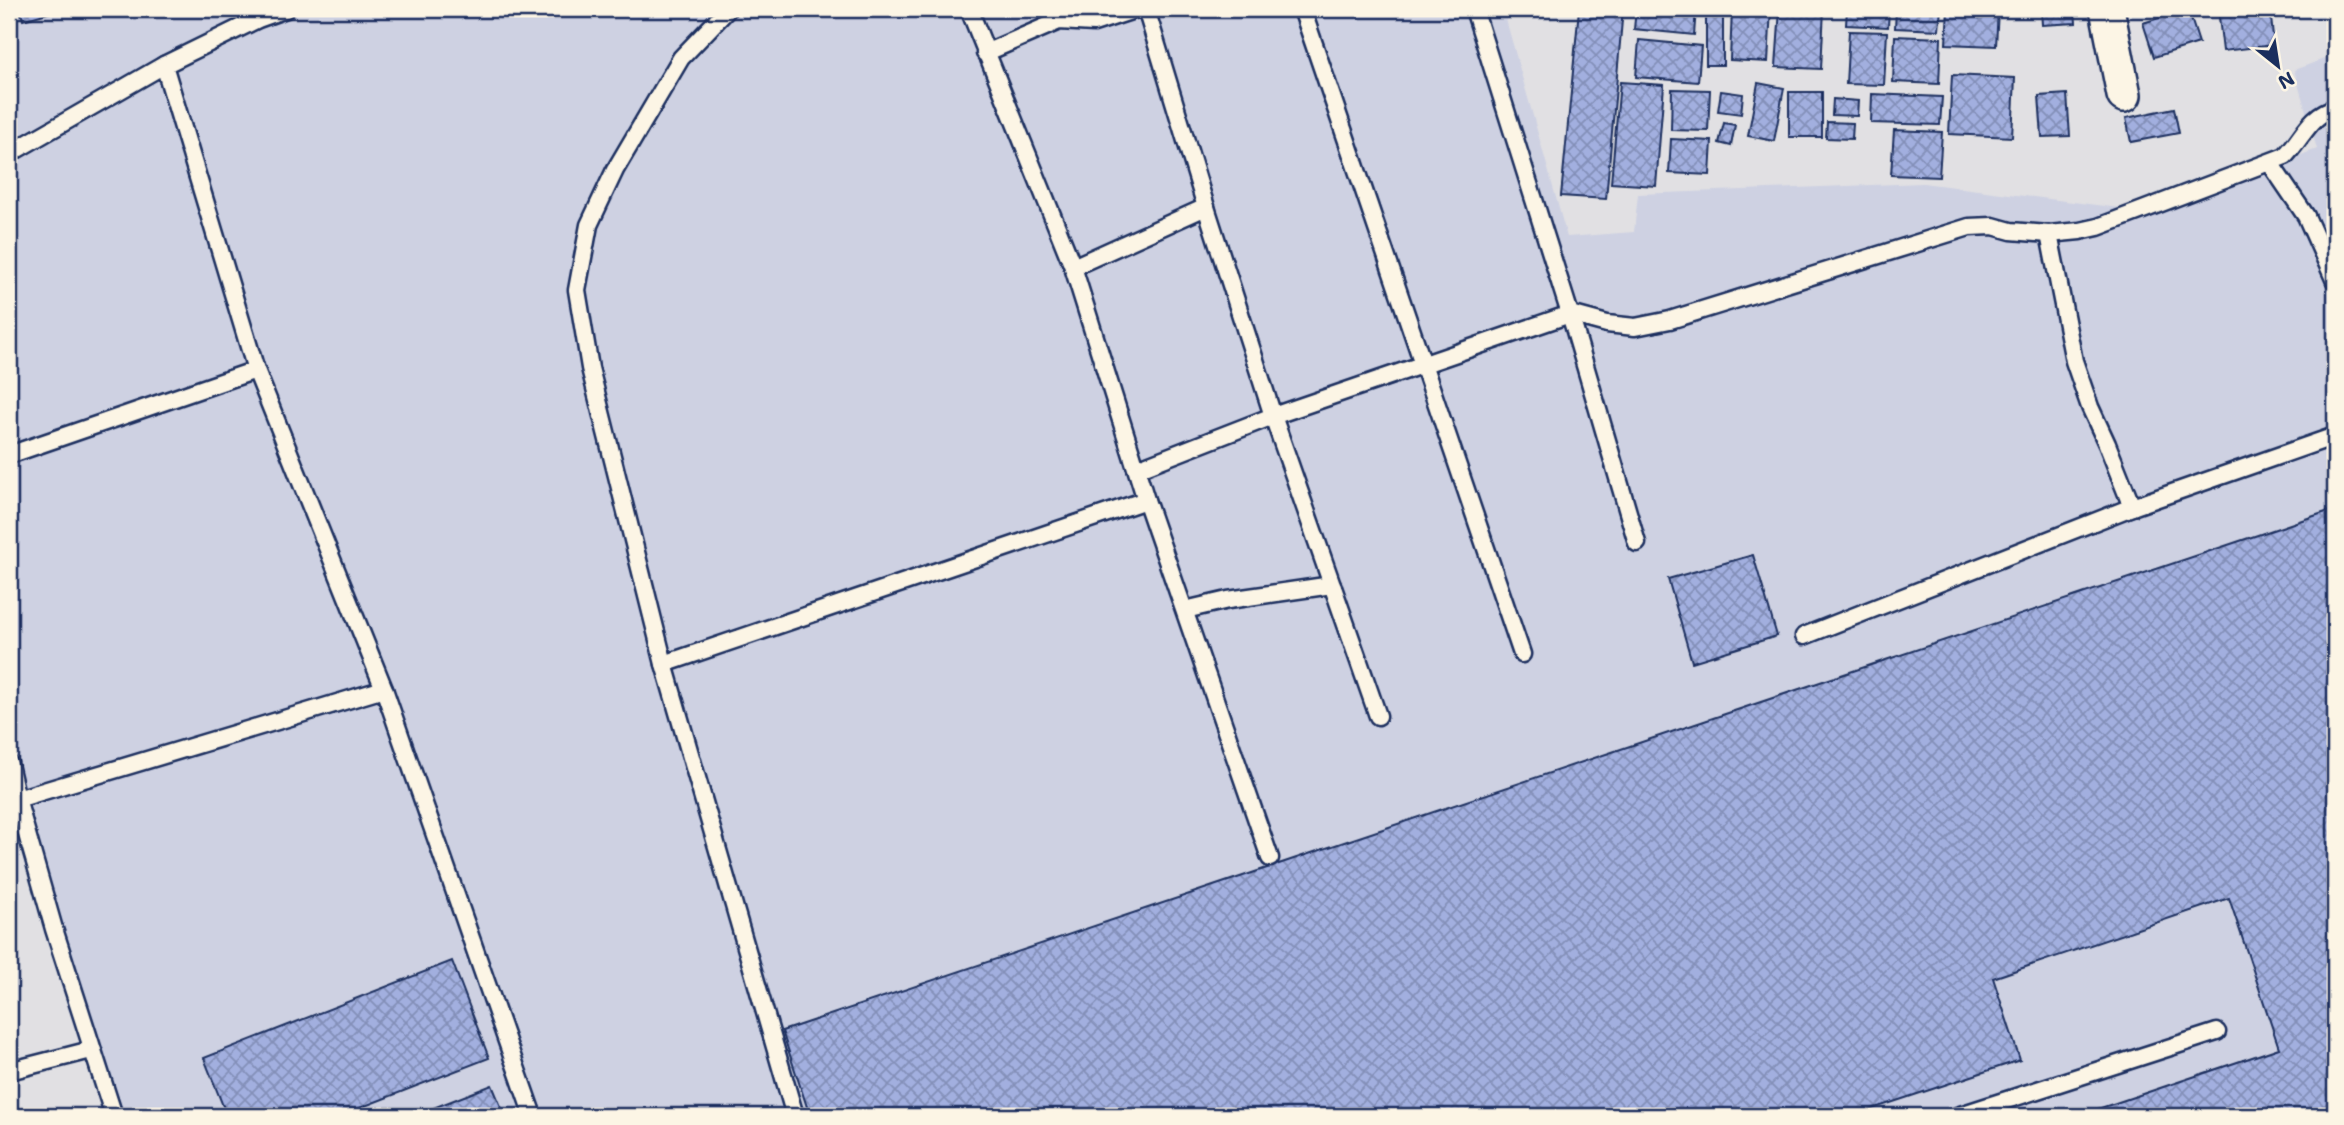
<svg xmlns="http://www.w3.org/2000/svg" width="2344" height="1125" viewBox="0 0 2344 1125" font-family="'Shantell Sans',sans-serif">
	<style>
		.built { fill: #ced1e2 }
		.building { fill: url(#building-cross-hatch); stroke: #1b2f5e; stroke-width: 2 }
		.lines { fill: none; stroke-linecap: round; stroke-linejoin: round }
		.lane-casing { stroke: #1b2f5e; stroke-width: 21 }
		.street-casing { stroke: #1b2f5e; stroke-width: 38 }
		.lane { stroke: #fcf5e5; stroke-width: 16 }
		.street { stroke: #fcf5e5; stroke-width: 33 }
	</style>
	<defs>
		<pattern id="building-cross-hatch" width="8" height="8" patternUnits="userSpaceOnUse" patternTransform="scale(1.75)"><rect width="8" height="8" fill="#a2afdf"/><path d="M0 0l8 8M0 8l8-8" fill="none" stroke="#838fb8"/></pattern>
	</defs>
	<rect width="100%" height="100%" fill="#e1e0e3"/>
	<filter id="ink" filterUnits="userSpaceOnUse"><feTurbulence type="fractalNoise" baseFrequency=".0143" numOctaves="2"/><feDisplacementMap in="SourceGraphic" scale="14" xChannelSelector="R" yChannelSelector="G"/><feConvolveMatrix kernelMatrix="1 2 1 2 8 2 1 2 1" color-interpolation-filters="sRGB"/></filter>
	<g filter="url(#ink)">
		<path class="built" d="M9 9H1503L1567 237 1634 232 1638 194 1923 183 2151 212 2317 149 2294 70 2335 55V1116H106L9 799Z"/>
		<g class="building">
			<path d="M20 9H62L23 20Z"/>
			<path d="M1579 9H1623L1606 199 1561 196Z"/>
			<path d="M1636 9H1696L1694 35 1634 29Z"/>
			<rect x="1706" y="9" width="17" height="56"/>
			<path d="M1732 9H1771L1768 62 1730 60Z"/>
			<path d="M1780 9H1824L1821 69 1776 67Z"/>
			<path d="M1847 9H1889L1888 27 1846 25Z"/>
			<path d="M1896 9H1941L1939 30 1895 28Z"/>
			<path d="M1948 9H1998L1996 46 1946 44Z"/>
			<path d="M2041 9H2075L2076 23 2042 25Z"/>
			<path d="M2188 9 2199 43 2154 57 2143 23Z"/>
			<path d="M2218 9H2270L2274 45 2223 51Z"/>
			<path d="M1849 31 1887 32 1884 85 1846 84Z"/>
			<path d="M1895 36 1941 38 1939 84 1893 82Z"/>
			<path d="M1639 40 1701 46 1698 82 1636 77Z"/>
			<path d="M1952 75 2015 78 2012 137 1949 134Z"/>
			<path d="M1620 82 1664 85 1656 186 1611 183Z"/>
			<path d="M1758 83 1784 88 1774 141 1748 136Z"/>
			<path d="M1672 89 1710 90 1708 131 1671 130Z"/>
			<path d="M1721 91 1743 94 1741 114 1718 111Z"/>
			<rect x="1789" y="92" width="33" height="45"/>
			<path d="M1872 94 1942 97 1940 125 1871 123Z"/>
			<path d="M2067 94 2070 136 2042 137 2039 96Z"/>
			<path d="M1833 99 1858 101 1857 116 1832 115Z"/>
			<path d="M2174 108 2179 133 2131 142 2126 118Z"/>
			<path d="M1827 122 1853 123 1852 139 1826 138Z"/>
			<path d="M1724 123 1735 125 1731 146 1719 143Z"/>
			<path d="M1894 130 1942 132 1939 177 1891 175Z"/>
			<path d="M1671 139 1712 141 1710 175 1669 173Z"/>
			<path d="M2335 509V1116H2077L2279 1048 2229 898 1993 978 2020 1060 1851 1116H810L782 1031Z"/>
			<path d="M1753 555 1777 636 1692 662 1668 579Z"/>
			<path d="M452 961 489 1058 339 1116H227L204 1058Z"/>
			<path d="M492 1085 505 1116H413Z"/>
		</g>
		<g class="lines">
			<g class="lane-casing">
				<g id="lane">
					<path d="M286 9 258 19 164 65 256 370 384 689 533 1116"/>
					<path d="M728 9 681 58 615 170 589 225 577 290 590 368 664 664 795 1116"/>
					<path d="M969 9 1073 267 1146 500 1270 858"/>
					<path d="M1146 9 1206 207 1273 416 1378 716"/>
					<path d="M1302 9 1522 654"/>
					<path d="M1474 9 1570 314 1607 324 1635 327 1670 320 1969 227 1993 226 2011 231 2049 234 2080 231 2098 227 2285 156C2303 138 2309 115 2335 108"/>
					<path d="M985 53 1059 21 1094 23 1137 9"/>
					<path d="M9 154 164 65"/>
					<path d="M2270 163 2306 216 2335 281"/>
					<path d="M2049 234 2074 361 2090 407 2107 444 2132 507"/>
					<path d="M1073 267 1206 207"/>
					<path d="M9 455 256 370"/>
					<path d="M1137 469 1273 416 1570 314 1637 543"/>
					<path d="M1185 610 1228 600 1332 585"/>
					<path d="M1804 636 2132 507 2335 436"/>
					<path d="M664 664 1146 500"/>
					<path d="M9 764 17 799"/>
					<path d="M9 1071 91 1050"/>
					<path d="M114 1116 54 929 17 799 384 689"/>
					<path d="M1957 1116 2217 1032"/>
				</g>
			</g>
			<g class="street-casing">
				<path id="street" d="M2107 9 2124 95"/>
			</g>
			<use href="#lane" class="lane"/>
			<use href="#street" class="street"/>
		</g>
	</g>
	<rect width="2344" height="1125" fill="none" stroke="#fcf5e5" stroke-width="35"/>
	<rect x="18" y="18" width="2309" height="1090" fill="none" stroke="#1b2f5e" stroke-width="2.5" filter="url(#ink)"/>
	<g transform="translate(2278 66) rotate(150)" stroke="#fcf5e5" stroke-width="5" paint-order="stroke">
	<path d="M0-5L12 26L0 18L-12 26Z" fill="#1b2f5e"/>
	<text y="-10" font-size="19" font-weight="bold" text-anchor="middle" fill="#1b2f5e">N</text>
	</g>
</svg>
